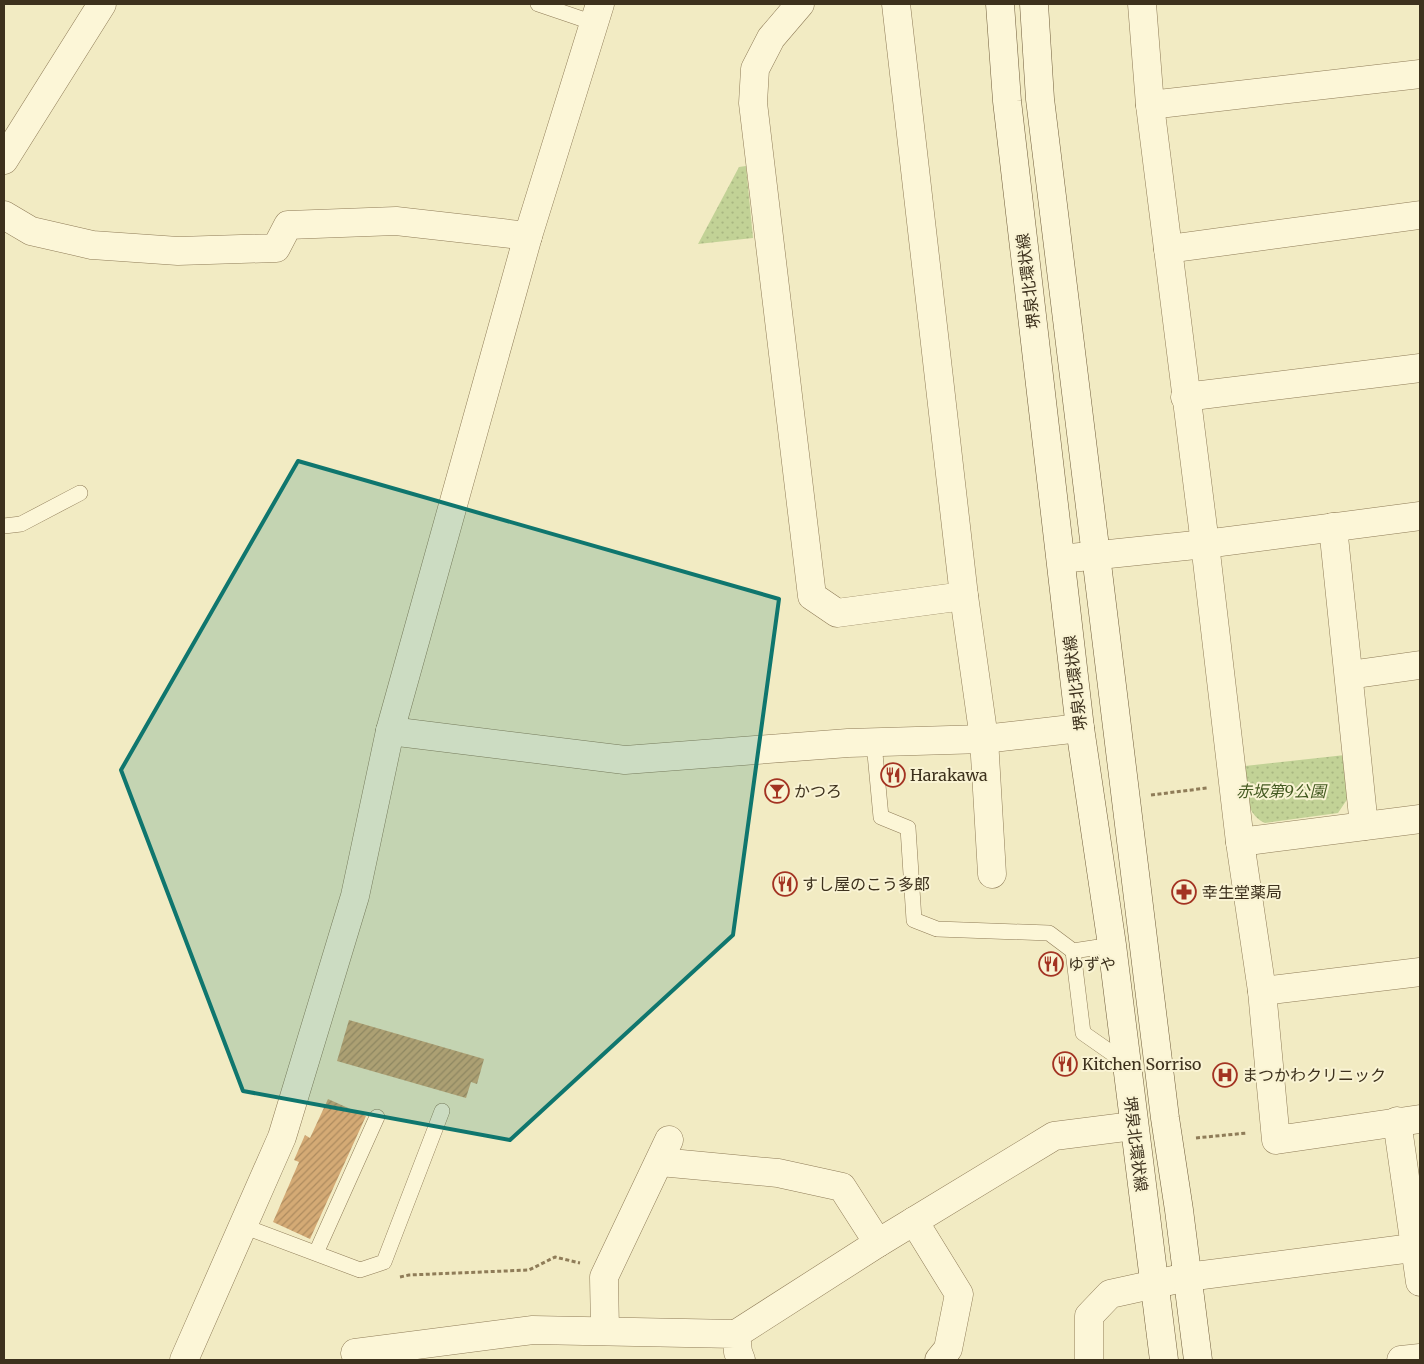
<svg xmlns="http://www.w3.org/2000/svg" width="1424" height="1364" viewBox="0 0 1424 1364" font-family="Merriweather,'Noto Sans JP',serif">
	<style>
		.park { fill: url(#park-dots) }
		.building { fill: url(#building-hatch) }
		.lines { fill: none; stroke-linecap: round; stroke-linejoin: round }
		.service-casing { stroke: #8f7c58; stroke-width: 16 }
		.minor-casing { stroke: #8f7c58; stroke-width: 29 }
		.tertiary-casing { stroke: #8f7c58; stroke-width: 29 }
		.secondary-casing { stroke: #705d3b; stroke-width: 29 }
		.path { stroke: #8f7c58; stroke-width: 3; stroke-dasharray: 4 2.5; stroke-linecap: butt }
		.service { stroke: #fcf6d7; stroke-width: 15 }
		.minor { stroke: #fcf6d7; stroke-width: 28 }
		.tertiary { stroke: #fcf6d7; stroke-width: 28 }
		.secondary { stroke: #fcf6d7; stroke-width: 28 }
		.marked { fill: #0f766e; fill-opacity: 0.2; stroke: #0f766e; stroke-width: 4; stroke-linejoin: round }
		.labels { text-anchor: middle; stroke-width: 4; stroke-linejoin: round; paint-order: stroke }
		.street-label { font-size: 16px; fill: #3d311d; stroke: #f9f3d3 }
		.poi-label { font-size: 16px; fill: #3d311d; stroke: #f9f3d3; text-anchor: start }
		.park-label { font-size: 16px; font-style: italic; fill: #455b22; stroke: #f9f3d3 }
	</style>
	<defs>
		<pattern id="park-dots" width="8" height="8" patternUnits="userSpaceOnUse" patternTransform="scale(1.25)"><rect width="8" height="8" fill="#c2d296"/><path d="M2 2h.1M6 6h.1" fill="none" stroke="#a8b581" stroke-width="1.8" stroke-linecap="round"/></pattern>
		<pattern id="building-hatch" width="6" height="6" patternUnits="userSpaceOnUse" patternTransform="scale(1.25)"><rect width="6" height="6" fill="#d4aa75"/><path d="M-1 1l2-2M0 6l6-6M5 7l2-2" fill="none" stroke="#ad8b5f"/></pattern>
	</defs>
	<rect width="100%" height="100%" fill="#f2ebc3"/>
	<g class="park">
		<path d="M746 166 753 238 698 244 739 167Z"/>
		<path d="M1345 755 1348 798 1338 813 1265 823C1243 813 1246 787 1245 766Z"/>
	</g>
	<g class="building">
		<path d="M349 1020 484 1059 477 1084 471 1082 466 1098 337 1061Z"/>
		<path d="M328 1099 366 1116 310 1239 273 1222 299 1162 294 1160 305 1135 310 1138Z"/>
	</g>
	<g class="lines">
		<g class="service-casing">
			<g id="service">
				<path d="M538 4 594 23"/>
				<path d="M4 526 21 524 80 493"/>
				<path d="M874 743 881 817 908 828 914 920 937 929 1049 933 1073 951 1112 945"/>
				<path d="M1073 951 1083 1033 1126 1063"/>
				<path d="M243 1226 360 1270 384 1262 442 1111"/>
				<path d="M316 1253 377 1117"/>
			</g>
		</g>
		<g class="minor-casing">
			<g id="minor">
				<path d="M800 4 771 38 755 69 753 103 812 596 837 613 964 596"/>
				<path d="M896 4 964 596 984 739 992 874"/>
				<path d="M1142 4 1150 105 1205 544 1240 842 1262 991 1276 1140 1420 1119"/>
				<path d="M1150 105 1420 74"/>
				<path d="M4 160 102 4"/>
				<path d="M4 215 31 231 92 245 178 251 276 248 288 225 396 221 528 236"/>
				<path d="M1168 249 1420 215"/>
				<path d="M1185 397 1420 368"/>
				<path d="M1333 527 1364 826"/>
				<path d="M1061 559 1205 544 1420 516"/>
				<path d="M1349 675 1420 665"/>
				<path d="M390 731 625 760 848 743 984 739 1080 728"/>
				<path d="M1240 842 1420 819"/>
				<path d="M1262 991 1420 972"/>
				<path d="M1397 1121 1420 1282"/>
				<path d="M660 1162 778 1173 842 1187 878 1243"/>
				<path d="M914 1221 959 1294 948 1349 939 1360"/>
				<path d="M605 1331 604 1277 669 1140"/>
				<path d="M736 1334 878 1243 1054 1136 1133 1126"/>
				<path d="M355 1353 533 1330 736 1334 738 1352 741 1360"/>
				<path d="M184 1360 282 1137 355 896 390 731 528 236 600 4"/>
				<path d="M1089 1360V1316L1110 1294 1187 1277"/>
				<path d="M1401 1360 1420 1358"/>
			</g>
		</g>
		<g class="tertiary-casing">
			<path id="tertiary" d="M1187 1277 1420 1247"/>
		</g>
		<g class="secondary-casing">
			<g id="secondary">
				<path d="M1000 4 1007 101 1080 728 1112 945 1164 1360"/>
				<path d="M1034 4 1040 99 1165 1118 1179 1210 1198 1360"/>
			</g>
		</g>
		<g class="path">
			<path d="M1151 795 1207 788"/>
			<path d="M1196 1138 1247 1133"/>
			<path d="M400 1277 409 1275 529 1270 555 1257 580 1263"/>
		</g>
		<use href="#service" class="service"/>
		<use href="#minor" class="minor"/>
		<use href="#tertiary" class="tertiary"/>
		<use href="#secondary" class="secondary"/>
	</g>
	<path class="marked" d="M298 461 779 599 733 935 510 1140 243 1091 121 770Z"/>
	<defs>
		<g id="restaurant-ring" transform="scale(1.25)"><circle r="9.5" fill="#f9f3d3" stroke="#a33322" stroke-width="1.5"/><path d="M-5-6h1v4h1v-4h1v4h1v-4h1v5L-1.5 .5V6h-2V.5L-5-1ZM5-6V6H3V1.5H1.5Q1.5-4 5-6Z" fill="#a33322"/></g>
		<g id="bar-ring" transform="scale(1.25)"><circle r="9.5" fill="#f9f3d3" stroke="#a33322" stroke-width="1.5"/><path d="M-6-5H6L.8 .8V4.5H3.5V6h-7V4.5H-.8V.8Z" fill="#a33322"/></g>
		<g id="pharmacy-ring" transform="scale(1.25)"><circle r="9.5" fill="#f9f3d3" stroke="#a33322" stroke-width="1.5"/><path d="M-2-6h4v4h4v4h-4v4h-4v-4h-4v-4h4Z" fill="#a33322"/></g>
		<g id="hospital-ring" transform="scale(1.25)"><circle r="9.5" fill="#f9f3d3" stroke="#a33322" stroke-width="1.5"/><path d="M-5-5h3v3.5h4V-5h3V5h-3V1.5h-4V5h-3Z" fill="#a33322"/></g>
	</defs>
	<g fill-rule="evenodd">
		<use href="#restaurant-ring" x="893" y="775"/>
		<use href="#bar-ring" x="777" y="791"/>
		<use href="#restaurant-ring" x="785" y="884"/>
		<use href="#pharmacy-ring" x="1184" y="892"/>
		<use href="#restaurant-ring" x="1051" y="964"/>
		<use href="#restaurant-ring" x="1065" y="1064"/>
		<use href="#hospital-ring" x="1225" y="1075"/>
	</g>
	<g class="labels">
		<g class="street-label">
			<text transform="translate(1028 281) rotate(-97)" y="6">堺泉北環状線</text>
			<text transform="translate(1075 683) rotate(-97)" y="6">堺泉北環状線</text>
			<text transform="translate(1136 1144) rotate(83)" y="6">堺泉北環状線</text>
		</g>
		<g class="poi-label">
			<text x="910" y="781">Harakawa</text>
			<text x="794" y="797">かつろ</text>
			<text x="802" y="890">すし屋のこう多郎</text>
			<text x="1202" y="898">幸生堂薬局</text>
			<text x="1068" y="970">ゆずや</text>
			<text x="1082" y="1070">Kitchen Sorriso</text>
			<text x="1242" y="1081">まつかわクリニック</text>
		</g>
		<g class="park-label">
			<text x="1281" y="797">赤坂第9公園</text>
		</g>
	</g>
	<rect width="1424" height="1364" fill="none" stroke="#3d311d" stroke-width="10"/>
</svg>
